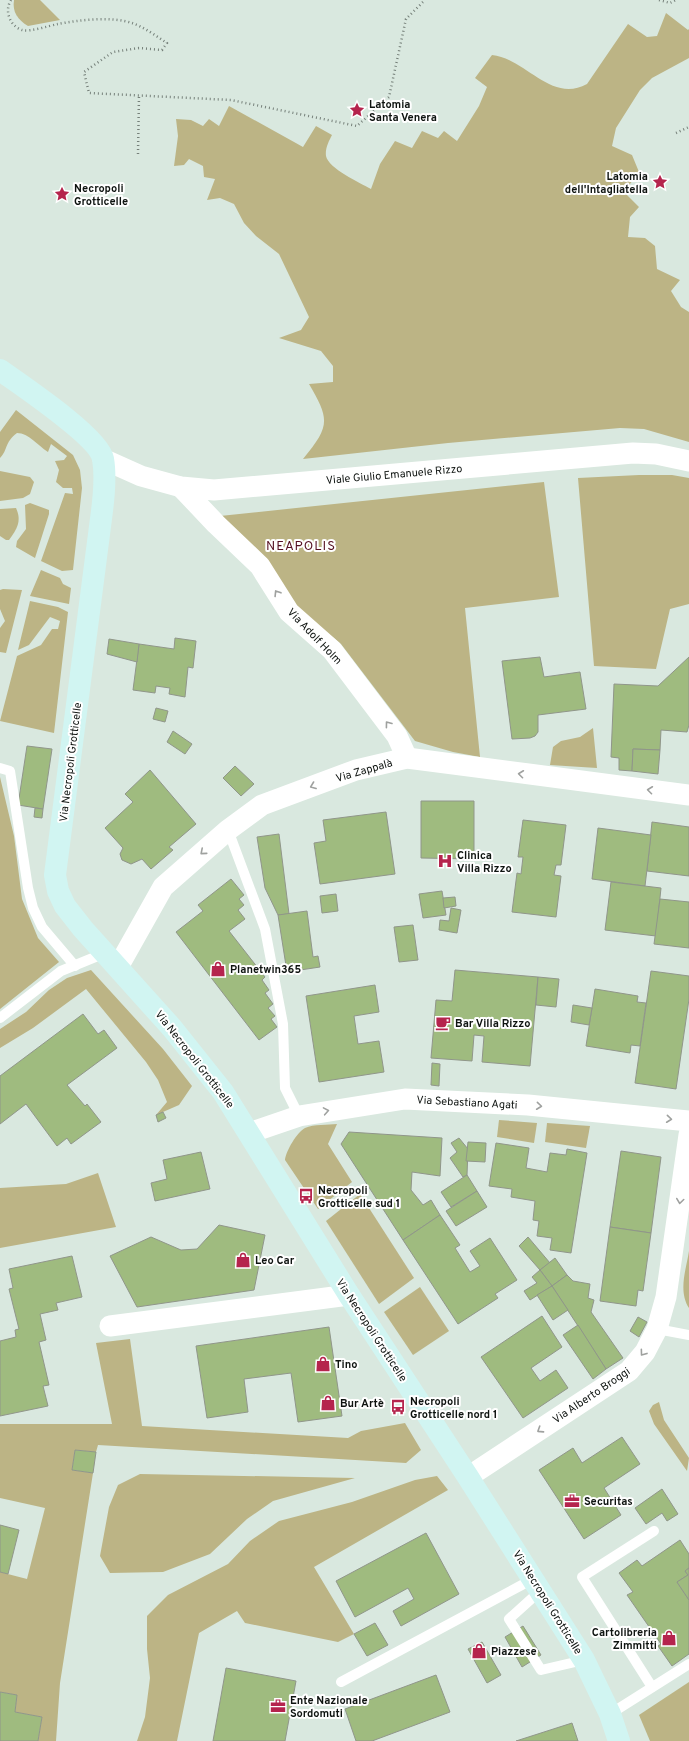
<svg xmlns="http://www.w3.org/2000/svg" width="689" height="1741" viewBox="0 0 689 1741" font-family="Overpass,sans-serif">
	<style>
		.green { fill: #bcb485 }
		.building { fill: #9fbb7f; stroke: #90968a }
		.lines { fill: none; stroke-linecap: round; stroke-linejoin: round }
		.path { stroke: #76807a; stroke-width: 2.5; stroke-dasharray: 1 3; stroke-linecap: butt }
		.service { stroke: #fff; stroke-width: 10 }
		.minor { stroke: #fff; stroke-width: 21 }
		.secondary { stroke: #d1f5f2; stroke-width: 22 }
		.oneway { stroke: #9fa19f }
		.labels { text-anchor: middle; stroke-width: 4; stroke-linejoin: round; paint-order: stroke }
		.poi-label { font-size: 11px; font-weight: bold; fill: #0e1310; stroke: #fff; text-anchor: start }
		.street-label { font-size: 11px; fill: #0e1310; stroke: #fff }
		.quarter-label { font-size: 13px; letter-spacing: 1px; fill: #540f21; stroke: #fff }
	</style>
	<rect width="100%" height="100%" fill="#d9e8df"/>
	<g class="green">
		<path d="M14 0H40L60 20 28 26C18 20 12 12 14 0Z"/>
		<path d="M666 13 688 30 689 29V58L652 78 640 90 616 128 612 146 632 155 639 172 624 192 639 207 630 217 628 237 645 238 655 246 657 269 680 280 671 291 681 307 689 312V442L644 429 620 428 448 443 303 459C330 426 330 420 309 384L333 382V366L321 351 279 338 301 330 309 317 279 254 256 236 244 223 234 204 220 198 207 200 215 179 204 177 203 166 189 159 184 165 174 166 178 136 176 119 191 120 203 126 209 119 219 126 229 106 303 147 316 126 332 135C329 141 325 148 326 156 328 168 360 183 371 189L380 164 395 141 412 148 422 131 438 138 444 131 457 141 479 106 487 87 475 78 492 55C525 58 551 104 587 84L628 24 647 37 657 36Z"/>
		<path d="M16 410 73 455 80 470 82 488 73 570 62 571 41 561 65 493 73 494 72 488H63L56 482 59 470 55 461 64 460 67 456 51 444 48 452C37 445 29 433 17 433 4 443 8 450 0 458V432Z"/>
		<path d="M0 471 30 477 34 482 30 494 23 498 0 501Z"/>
		<path d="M639 475H672L689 478V604L670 609 656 669 594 666 578 478Z"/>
		<path d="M544 482 559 597 465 608 480 757 453 752 415 741 341 644 295 606 220 516Z"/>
		<path d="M30 503 49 510V514L35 558 16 547 17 541 26 529 25 505Z"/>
		<path d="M16 508C22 521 17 529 9 540H6L0 536V509Z"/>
		<path d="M41 570 60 578 63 584 71 588 69 604 30 596Z"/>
		<path d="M3 589 22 590 6 653 0 652V628L5 621 0 609V590Z"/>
		<path d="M30 601 58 607 68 612 54 733 0 721 17 656 41 645 52 629H58L60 621 50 617 29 645 18 650Z"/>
		<path d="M593 728 597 768 550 765 553 747 561 741 580 737Z"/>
		<path d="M0 777 14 836 22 899 38 938 59 962 0 1009Z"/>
		<path d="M91 970 163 1049 192 1086 179 1105 156 1115 167 1102 158 1080 146 1062 86 989 33 1028 0 1048V1029L26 1012 49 990 67 978Z"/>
		<path d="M499 1120 537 1123 534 1143 497 1137Z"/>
		<path d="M547 1123 590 1126 586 1148 545 1142Z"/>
		<path d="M337 1124 328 1144 352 1182 318 1209 285 1160C286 1151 297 1132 305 1128 314 1124 328 1125 337 1124Z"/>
		<path d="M98 1173 116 1227 0 1248V1188L66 1184Z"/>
		<path d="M360 1194 414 1278 379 1304 326 1221Z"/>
		<path d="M689 1251V1308C678 1291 686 1270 689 1251Z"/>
		<path d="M420 1287 449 1331 413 1355 384 1312Z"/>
		<path d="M130 1339 142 1426 348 1438 361 1431 405 1423 421 1450 406 1463 98 1445 96 1452 75 1450 72 1470 93 1473 60 1683 56 1741H38L42 1717 15 1712 17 1695 0 1692V1572L27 1579 45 1508 0 1498V1424H112L96 1343Z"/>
		<path d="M659 1402 664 1420 689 1458 687 1471 654 1424 649 1411 653 1405Z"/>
		<path d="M140 1474 355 1478 273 1501 247 1519 210 1554 163 1572 110 1573 100 1556 109 1507 118 1485Z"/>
		<path d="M437 1476 448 1490 314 1567 354 1634 338 1642 245 1623 237 1611 199 1633 177 1741H137L145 1717 150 1678 147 1649V1616L168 1595 228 1564 250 1541 279 1521 352 1502 415 1480Z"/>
		<path d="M689 1682V1741H650L639 1715Z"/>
	</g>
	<g class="building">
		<path d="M175 638 196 641 193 668 188 667 185 697 169 694 170 688 156 686 155 693 133 690 139 644 174 649Z"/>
		<path d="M109 639 139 644 137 662 107 654Z"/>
		<path d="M540 657 544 677 580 672 586 709 538 715V732L535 736 530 738 512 739 502 661Z"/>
		<path d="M689 657V725L687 732 661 730 660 750 633 749 632 771 619 770V758L611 757 614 684 658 686Z"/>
		<path d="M156 708 168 711 165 722 153 719Z"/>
		<path d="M173 731 192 744 185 754 167 742Z"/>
		<path d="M27 746 52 749 43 809 18 805Z"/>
		<path d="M633 749 660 750 658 774 632 771Z"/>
		<path d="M235 766 254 784 241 796 223 778Z"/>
		<path d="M150 770 196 824 169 847 173 850 151 869 142 859 131 864 122 860 120 854 123 848 105 828 133 802 125 794Z"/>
		<path d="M421 801H474V859L421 858Z"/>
		<path d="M35 808 43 809 42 818 34 817Z"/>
		<path d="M386 812 395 874 320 884 314 843 326 841 323 820Z"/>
		<path d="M523 820 566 825 561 865H556L554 875 561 876 556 917 512 912 517 873 521 874 523 857H518Z"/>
		<path d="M652 822 689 827V876L647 871Z"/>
		<path d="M598 828 651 835 645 886 592 879Z"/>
		<path d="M279 834 289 914 278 915 265 888 257 837Z"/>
		<path d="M231 879 244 895 239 899 244 905 238 910 245 919 229 931 265 977 262 980 269 990 265 993 273 1004 268 1008 275 1016 271 1019 277 1027 259 1040 176 932 203 911 198 905Z"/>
		<path d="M611 882 661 888 656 936 605 930Z"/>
		<path d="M442 891 446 915 423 918 419 894Z"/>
		<path d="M336 894 338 911 322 913 320 896Z"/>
		<path d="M455 897 456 906 444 908 443 898Z"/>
		<path d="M660 899 689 902V948L654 944Z"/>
		<path d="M451 908 461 910 457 933 439 930 440 920 449 921Z"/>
		<path d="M307 911 313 957 318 956 320 967 287 972 278 915Z"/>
		<path d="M413 925 418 960 399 962 394 927Z"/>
		<path d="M455 970 538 977 530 1066 482 1062 484 1036 474 1035 472 1061 431 1058 436 1000 452 1001Z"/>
		<path d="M651 971 689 976V999L676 1089 635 1083Z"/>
		<path d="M538 977 559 979 556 1007 536 1005Z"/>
		<path d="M375 985 379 1012 354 1016 358 1044 379 1041 384 1072 319 1082 306 996Z"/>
		<path d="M595 989 638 996 637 1002 646 1003 640 1046 631 1045 630 1053 586 1046Z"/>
		<path d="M573 1005 592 1008 589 1025 571 1022Z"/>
		<path d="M83 1014 98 1034 104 1030 117 1048 67 1085 85 1106 87 1104 101 1122 71 1144 67 1138 57 1146 26 1104 0 1124V1076Z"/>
		<path d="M432 1063 440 1064 439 1086 431 1085Z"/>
		<path d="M163 1112 166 1118 158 1122 156 1115Z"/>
		<path d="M349 1132 442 1138 440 1176 412 1172 411 1190 423 1205 431 1200 440 1215 403 1240 341 1144Z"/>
		<path d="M459 1138 468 1149 467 1175 463 1177 450 1158 457 1152 451 1143Z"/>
		<path d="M468 1142 486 1143 485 1162 466 1161Z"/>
		<path d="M496 1143 529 1148 526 1168 547 1172 550 1153 566 1155 567 1149 587 1153 571 1253 550 1250 552 1238 537 1236 539 1221 533 1220 535 1201 511 1197 512 1189 489 1186Z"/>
		<path d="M621 1151 661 1157 651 1233 610 1227Z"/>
		<path d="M201 1152 210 1189 155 1201 151 1183 167 1179 163 1160Z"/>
		<path d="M467 1175 477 1191 451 1207 441 1192Z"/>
		<path d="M477 1191 487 1207 456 1226 446 1211Z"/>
		<path d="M440 1215 460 1245 455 1248 470 1272 480 1266 470 1251 490 1238 517 1280 495 1294 498 1298 458 1324 403 1240Z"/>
		<path d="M219 1225 265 1235 254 1290 137 1307 110 1256 151 1237 181 1250 197 1249Z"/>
		<path d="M610 1227 651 1233 643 1291 638 1290 636 1306 600 1301Z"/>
		<path d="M528 1237 550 1263 540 1270 519 1246Z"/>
		<path d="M72 1256 82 1297 56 1303 58 1310 40 1314 46 1340 39 1342 49 1385 43 1386 48 1406 0 1416V1341L16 1337 15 1330 19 1329 9 1289 13 1288 9 1269Z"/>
		<path d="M555 1258 567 1275 552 1286 540 1270Z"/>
		<path d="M540 1270 552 1286 530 1300 524 1291 537 1283 532 1277Z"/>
		<path d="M567 1275 573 1281 590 1284 588 1298 594 1300 591 1312 623 1358 606 1369 552 1286Z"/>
		<path d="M552 1286 568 1310 553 1320 537 1295Z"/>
		<path d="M542 1316 562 1347 531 1368 540 1381 556 1370 568 1388 523 1418 481 1357Z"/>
		<path d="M638 1317 647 1322 639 1337 630 1331Z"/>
		<path d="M578 1325 606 1369 593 1379 563 1335Z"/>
		<path d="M329 1327 342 1416 298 1422 291 1373 244 1379 248 1412 207 1418 196 1346Z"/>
		<path d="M622 1437 640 1464 604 1488 621 1515 584 1539 539 1470 573 1448 582 1463Z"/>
		<path d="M75 1450 96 1452 93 1473 72 1470Z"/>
		<path d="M662 1489 678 1514 667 1521 662 1513 646 1524 635 1508Z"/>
		<path d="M0 1525 19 1530 8 1574 0 1572Z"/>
		<path d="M426 1533 459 1594 401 1626 393 1611 414 1599 408 1588 355 1617 336 1581Z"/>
		<path d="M680 1540 689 1554V1568L685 1571 688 1575 677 1582 689 1600V1654L672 1666 658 1646 661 1644 627 1595 633 1592 619 1573 637 1560 642 1566Z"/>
		<path d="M689 1568V1600L677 1582 688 1575 685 1571Z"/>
		<path d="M375 1623 388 1645 367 1656 354 1634Z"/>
		<path d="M523 1626 541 1655 522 1667 505 1637Z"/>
		<path d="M482 1642 501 1675 487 1683 468 1649Z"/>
		<path d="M226 1668 296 1681 285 1741H213Z"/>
		<path d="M436 1675 450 1712 372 1741H356L345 1709Z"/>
		<path d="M0 1692 17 1695 15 1712 42 1717 38 1741H0Z"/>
		<path d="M572 1723 578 1741H516Z"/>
	</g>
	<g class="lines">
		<g class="path">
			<path d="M11 0C4 11 10 26 22 30 31 32 48 26 58 24 79 20 111 16 132 23 144 27 156 36 167 43L162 50 139 48 113 52 84 72 89 93 231 100 357 126 389 97 406 19 425 0"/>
			<path d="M659 0 670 3 676 0"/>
			<path d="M676 133 689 127"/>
			<path d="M138 154 139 95"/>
		</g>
		<g class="service">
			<path d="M0 768 10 771 28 888 33 908 42 927 75 966"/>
			<path d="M228 830 265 929 283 1024 285 1088 299 1116"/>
			<path d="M0 1018 61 971 105 953"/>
			<path d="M657 1329 689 1335"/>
			<path d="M540 1591 509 1619 541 1670 584 1660"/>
			<path d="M341 1682 533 1579"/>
			<path d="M652 1687 582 1577 654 1531"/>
			<path d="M610 1714 689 1664"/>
		</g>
		<g class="minor">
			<path d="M103 459 141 476 181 487 214 490 633 453 656 454 689 461"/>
			<path d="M181 487 216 524 260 566 289 612 332 650 397 736 407 758"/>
			<path d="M118 967 163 887 228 830 262 805 356 770 407 758 689 795"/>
			<path d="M249 1133 299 1116 405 1099 528 1105 689 1121"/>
			<path d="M110 1326 349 1295"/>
			<path d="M468 1477 629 1371 645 1352 657 1329 666 1297 689 1135"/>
		</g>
		<path class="secondary" d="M0 370C21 385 99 437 103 459 106 476 104 495 102 511L55 875 58 891 65 906 83 929 172 1028 223 1092 349 1295 468 1477 584 1660 610 1714 619 1741"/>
	</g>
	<defs><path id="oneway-chevron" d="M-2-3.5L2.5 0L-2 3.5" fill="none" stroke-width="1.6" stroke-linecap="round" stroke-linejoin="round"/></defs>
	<g class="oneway">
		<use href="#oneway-chevron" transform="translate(277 593) rotate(-122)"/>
		<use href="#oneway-chevron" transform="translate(388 724) rotate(-127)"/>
		<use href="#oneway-chevron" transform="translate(521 774) rotate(-173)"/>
		<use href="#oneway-chevron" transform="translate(313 786) rotate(159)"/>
		<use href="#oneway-chevron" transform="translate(650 790) rotate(-173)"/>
		<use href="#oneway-chevron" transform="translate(203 852) rotate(139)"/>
		<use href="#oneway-chevron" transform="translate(539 1106) rotate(6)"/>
		<use href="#oneway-chevron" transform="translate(326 1111) rotate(-10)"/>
		<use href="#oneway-chevron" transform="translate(669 1119) rotate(6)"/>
		<use href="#oneway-chevron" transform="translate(680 1201) rotate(98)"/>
		<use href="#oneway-chevron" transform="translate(643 1353) rotate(126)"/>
		<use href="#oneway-chevron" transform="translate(540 1430) rotate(147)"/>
	</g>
	<defs>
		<g id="sight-bare" transform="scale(1.2)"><path d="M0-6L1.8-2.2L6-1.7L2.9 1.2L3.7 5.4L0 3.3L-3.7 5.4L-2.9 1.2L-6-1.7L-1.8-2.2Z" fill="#b5244d" stroke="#fff" stroke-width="2.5" paint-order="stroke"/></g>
		<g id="hospital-bare" transform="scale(1.2)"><path d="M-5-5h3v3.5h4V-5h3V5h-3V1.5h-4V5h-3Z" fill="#b5244d" stroke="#fff" stroke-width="2.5" paint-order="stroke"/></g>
		<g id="shop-bare" transform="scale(1.2)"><path d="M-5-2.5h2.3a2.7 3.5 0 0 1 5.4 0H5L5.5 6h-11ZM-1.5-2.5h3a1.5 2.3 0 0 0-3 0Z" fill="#b5244d" stroke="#fff" stroke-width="2.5" paint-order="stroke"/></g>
		<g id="cafe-bare" transform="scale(1.2)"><path d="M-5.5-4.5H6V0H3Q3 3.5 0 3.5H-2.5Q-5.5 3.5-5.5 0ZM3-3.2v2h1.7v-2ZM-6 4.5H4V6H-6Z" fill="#b5244d" stroke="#fff" stroke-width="2.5" paint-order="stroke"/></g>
		<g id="bus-bare" transform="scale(1.2)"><path d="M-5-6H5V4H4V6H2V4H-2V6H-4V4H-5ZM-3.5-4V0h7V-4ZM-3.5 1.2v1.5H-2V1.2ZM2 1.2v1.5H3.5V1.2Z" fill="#b5244d" stroke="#fff" stroke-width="2.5" paint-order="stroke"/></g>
		<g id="office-bare" transform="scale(1.2)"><path d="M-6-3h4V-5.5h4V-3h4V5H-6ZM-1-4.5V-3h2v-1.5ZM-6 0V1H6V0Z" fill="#b5244d" stroke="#fff" stroke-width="2.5" paint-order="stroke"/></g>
	</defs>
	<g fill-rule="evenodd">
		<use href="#sight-bare" x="357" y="110"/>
		<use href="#sight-bare" x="660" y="182"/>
		<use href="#sight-bare" x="62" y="194"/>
		<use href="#hospital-bare" x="445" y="861"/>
		<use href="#shop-bare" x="218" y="969"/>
		<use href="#cafe-bare" x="443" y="1023"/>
		<use href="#bus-bare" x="306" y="1196"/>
		<use href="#shop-bare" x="243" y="1260"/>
		<use href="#shop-bare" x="323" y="1364"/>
		<use href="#shop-bare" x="328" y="1403"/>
		<use href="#bus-bare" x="398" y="1407"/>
		<use href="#office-bare" x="572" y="1501"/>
		<use href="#shop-bare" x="669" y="1638"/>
		<use href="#shop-bare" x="479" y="1651"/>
		<use href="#office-bare" x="278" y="1706"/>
	</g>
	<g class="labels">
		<g class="poi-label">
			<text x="369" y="108">Latomia<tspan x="369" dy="13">Santa Venera</tspan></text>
			<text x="648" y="180" text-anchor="end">Latomia<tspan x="648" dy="13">dell'Intagliatella</tspan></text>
			<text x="74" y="192">Necropoli<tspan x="74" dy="13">Grotticelle</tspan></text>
			<text x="457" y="859">Clinica<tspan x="457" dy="13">Villa Rizzo</tspan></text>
			<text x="230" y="973">Planetwin365</text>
			<text x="455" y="1027">Bar Villa Rizzo</text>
			<text x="318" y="1194">Necropoli<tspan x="318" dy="13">Grotticelle sud 1</tspan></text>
			<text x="255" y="1264">Leo Car</text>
			<text x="335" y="1368">Tino</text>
			<text x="410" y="1405">Necropoli<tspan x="410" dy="13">Grotticelle nord 1</tspan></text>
			<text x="340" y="1407">Bur Artè</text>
			<text x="584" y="1505">Securitas</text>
			<text x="657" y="1636" text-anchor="end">Cartolibreria<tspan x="657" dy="13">Zimmitti</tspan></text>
			<text x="491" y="1655">Piazzese</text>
			<text x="290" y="1704">Ente Nazionale<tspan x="290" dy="13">Sordomuti</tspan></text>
		</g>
		<g class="street-label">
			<text transform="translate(394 474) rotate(-5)" y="4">Viale Giulio Emanuele Rizzo</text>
			<text transform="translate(315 636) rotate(46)" y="4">Via Adolf Holm</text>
			<text transform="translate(70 762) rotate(-83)" y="4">Via Necropoli Grotticelle</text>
			<text transform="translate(364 770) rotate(-16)" y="4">Via Zappalà</text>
			<text transform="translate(195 1059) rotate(52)" y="4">Via Necropoli Grotticelle</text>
			<text transform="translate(467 1102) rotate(3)" y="4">Via Sebastiano Agati</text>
			<text transform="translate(372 1330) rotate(57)" y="4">Via Necropoli Grotticelle</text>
			<text transform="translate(591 1395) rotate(-34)" y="4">Via Alberto Broggi</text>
			<text transform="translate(548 1602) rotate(58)" y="4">Via Necropoli Grotticelle</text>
		</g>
		<g class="quarter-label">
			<text x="301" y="550">NEAPOLIS</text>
		</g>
	</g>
</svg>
